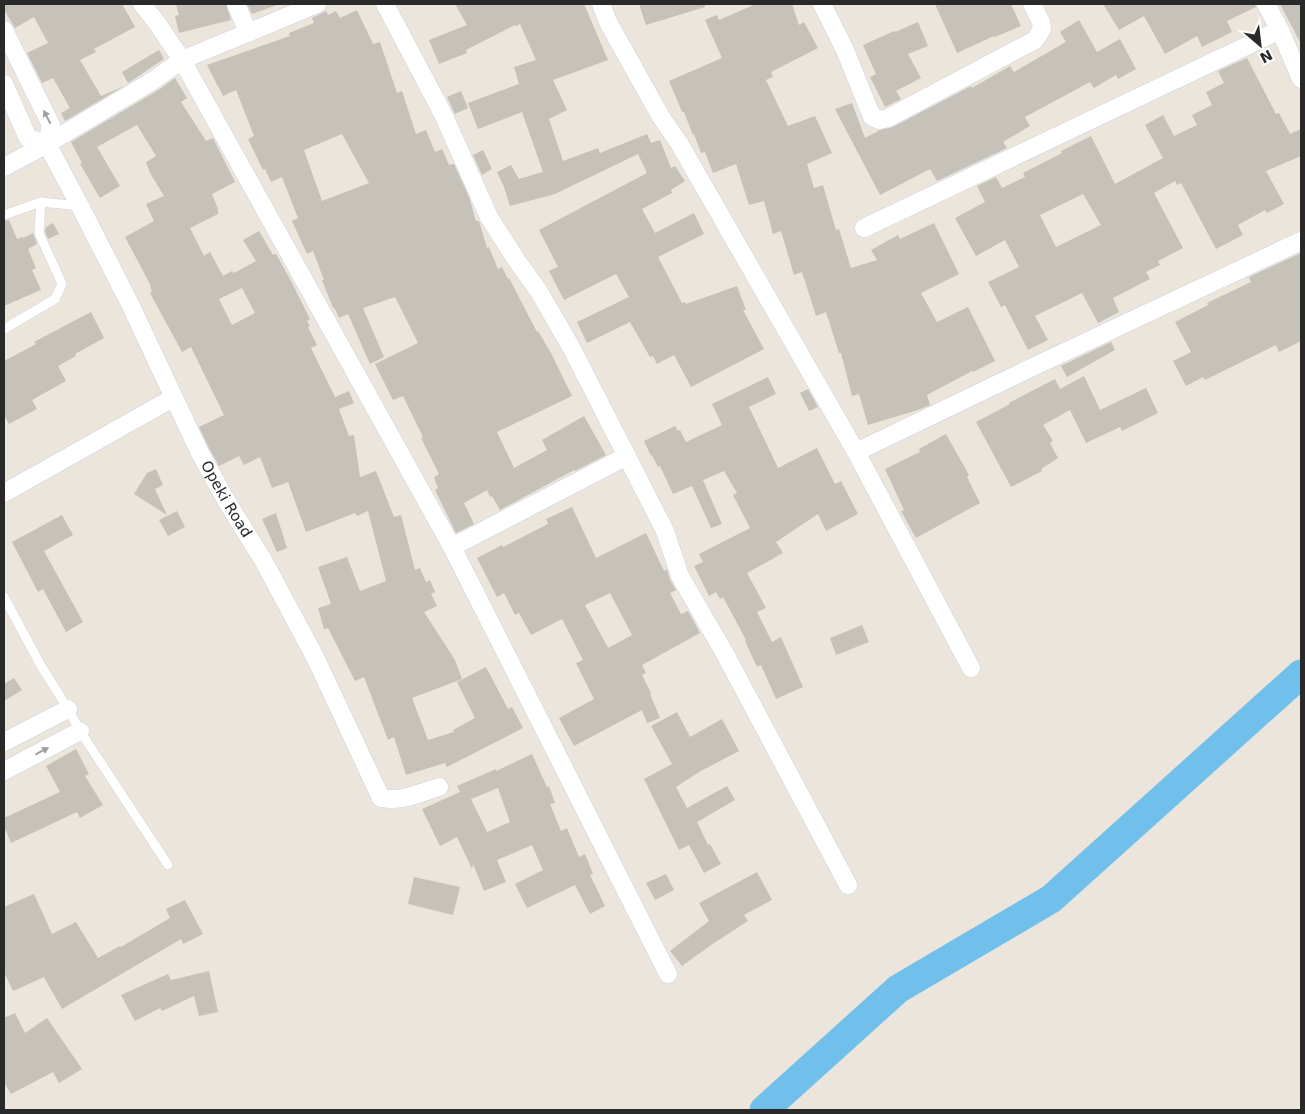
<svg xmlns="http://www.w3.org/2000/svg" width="1305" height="1114" viewBox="0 0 1305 1114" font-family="'DejaVu Sans',sans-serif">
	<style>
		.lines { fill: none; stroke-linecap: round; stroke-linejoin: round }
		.river { stroke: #70c0eb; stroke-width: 29 }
		.building { fill: #c6c2ba; fill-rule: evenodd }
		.lane-casing { stroke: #d0d2e2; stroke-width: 10 }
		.street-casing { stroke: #d0d2e2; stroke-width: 19 }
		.lane { stroke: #fff; stroke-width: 9 }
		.street { stroke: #fff; stroke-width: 18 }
		.oneway { fill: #9f9f9f }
		.labels { text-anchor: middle; stroke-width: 4; stroke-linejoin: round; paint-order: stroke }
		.street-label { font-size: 15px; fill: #292929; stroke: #fff }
	</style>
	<rect width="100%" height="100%" fill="#ebe5db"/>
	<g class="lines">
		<path class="river" d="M764 1110 898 989 1051 899 1301 674"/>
	</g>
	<g class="building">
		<path d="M4 4H122L135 27 94 49 96 52 80 60 101 96 124 86 65 121 61 113 70 108 53 78 42 83 27 53 48 43 34 17 15 28 4 10Z"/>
		<path d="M176 4H226L231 20 179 33 175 16 179 15Z"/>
		<path d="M247 4H276L277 5 252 14Z"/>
		<path d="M455 4H584L608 60 553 80 567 110 549 119 563 161 598 148 600 153 647 134 651 143 660 140 671 168 675 166 685 181 671 190 672 193 642 209 655 233 694 213 704 234 658 257 682 303 685 302 686 304 737 286 746 310H743L764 349 691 387 674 355 657 364 653 356 650 357 630 322 587 343 577 322 629 297 616 274 564 300 549 271 558 267 539 230 647 173 638 154 555 194 510 206 504 187 497 172 511 165 519 179 543 172 522 112 478 129 468 103 519 84 514 67 536 60 520 24 516 26 515 25 466 50 467 53 439 64 429 40 467 25Z"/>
		<path d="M639 4H705V7L646 25Z"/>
		<path d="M756 4H792L799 25 804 22 818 48 771 72 773 77 766 80 788 126 815 116 832 153 807 164 814 188 823 185 836 230 839 229 851 268 877 260 871 250 898 235 900 239 934 223 959 274 921 293 937 322 968 307 995 361 973 372 972 371 927 395 930 405 918 410 868 425 859 394 852 396 841 353H839L826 312 816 316 802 272 794 275 781 231 773 234 764 201 749 205 736 164 713 173 705 152 701 153 694 134 693 135 684 112H682L669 81 722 58 705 20 717 15 719 20Z"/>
		<path d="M935 4H1011L1021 26 995 37 994 36 957 53Z"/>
		<path d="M1103 4H1255L1256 7 1227 21 1232 32 1202 47 1197 36 1165 54 1144 16 1119 30Z"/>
		<path d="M1280 4H1301V44Z"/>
		<path d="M357 10 373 44 380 42 397 93 402 91 416 134 426 130 435 152 442 149 449 165 454 164 469 197 476 221H479L487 248 489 247 498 269 502 267 508 279 509 278 537 332 538 331 551 353 572 396 497 432 514 468 547 450 542 440 584 416 606 455 575 471 574 470 500 510 492 496 490 497 487 490 464 503 474 524 456 533 435 490 438 488 434 477 439 474 421 438 423 437 403 396 393 400 375 364 418 343 395 297 363 308 384 357 370 364 348 314 339 318 334 307 333 308 322 280H324L313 251 307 254 292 221 298 218 282 177 271 182 265 169 263 170 248 139 254 136 236 90 223 96 207 65 290 36 289 33 314 23 312 18 326 11 328 15 336 11 340 18ZM342 134 369 183 322 201 304 150Z"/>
		<path d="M1079 20 1097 52 1120 39 1136 69 1118 79 1116 75 1094 88 1090 82 1025 117 1030 126 1003 142 1007 148 937 181 930 169 880 195 835 109 852 103 865 138 880 130 893 127 971 86 972 88 1010 66 1014 72 1066 42 1060 32Z"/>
		<path d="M918 22 928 46 908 54 921 78 896 91 901 99 885 107 870 77 876 74 863 45 894 31 895 32Z"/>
		<path d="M159 50 164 59 128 83 122 72Z"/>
		<path d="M1247 58 1276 114 1279 113 1290 134 1301 129V156L1266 171 1284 204 1267 213 1265 210 1238 225 1243 235 1216 249 1181 183 1177 185 1175 181 1154 193 1183 248 1158 261 1160 265 1146 272 1150 279 1113 298 1119 312 1098 323 1082 293 1035 316 1048 340 1028 350 1005 305 1001 307 988 282 1019 267 1005 240 976 256 955 218 985 202 977 186 996 177 1002 188 1025 177 1023 173 1062 153 1061 151 1091 136 1115 184 1163 158 1145 125 1163 115 1174 136 1197 125 1192 115 1212 105 1206 92 1224 83 1218 71ZM1083 194 1101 225 1056 247 1040 215Z"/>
		<path d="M175 78 187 98 181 102 206 141 213 138 235 182 212 194 218 209V214L190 228 204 256 210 252 223 276 232 271 234 273 256 261 243 240 259 231 273 255 276 254 290 279 310 319 307 321 310 326 308 327 317 345 311 348 335 397 349 391 354 403 339 409 349 436 354 435 360 477 376 471 394 517 401 515 415 570 420 568 426 582 430 580 435 592 431 594 437 606 424 612 455 660 462 679 412 698 428 740 454 732 453 730 475 718 457 682 486 667 508 709 512 707 523 728 447 767 445 763 406 775 394 737 388 740 364 677 355 681 328 628 324 629 318 608 331 604 318 567 347 557 360 591 386 581 368 511 357 516 355 513 306 532 288 482 272 488 260 457 244 465 239 456 219 466 209 448 199 427 224 415 191 347 182 352 150 293 152 291 150 287 151 286 125 237 154 221 146 204 164 196 150 173 146 162 156 156 137 125 97 147 120 186 100 198 80 164 82 163 71 142 160 89ZM242 288 255 313 232 325 219 299Z"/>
		<path d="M461 91 468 108 455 114 447 97Z"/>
		<path d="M483 150 492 169 482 175 473 155Z"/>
		<path d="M9 220 17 239 22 237 23 238 33 233 37 244 28 249 36 268 32 270 41 290 4 306V221Z"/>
		<path d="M53 223 59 234 48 239 45 232 46 227Z"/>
		<path d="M1301 253V341L1279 352 1276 345 1205 380 1203 377 1186 386 1173 361 1191 352 1175 322 1208 305 1207 303 1251 282 1249 277Z"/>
		<path d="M91 312 104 338 75 354 76 356 58 366 66 381 32 400 37 409 9 424 4 415V361L36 344 34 342Z"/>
		<path d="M1111 342 1115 350 1067 377 1061 366Z"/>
		<path d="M1084 376 1100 410 1146 388 1158 413 1122 431 1120 427 1086 443 1070 410 1043 425 1053 441 1050 443 1058 458 1041 469 1042 471 1011 487 976 422 1010 404 1009 403 1022 396 1055 379 1060 389Z"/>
		<path d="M768 377 776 394 749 407 778 468 817 448 835 484 841 481 858 514 826 531 818 514 776 542 783 553 747 573 766 608 757 612 772 642 781 637 803 687 776 699 761 665 757 667 745 641 746 640 723 597 720 599 716 592 709 596 694 566 703 562 699 554 750 528 733 495 737 493 724 471 703 480 722 524 711 528 692 486 673 494 660 466 658 467 652 455 651 456 644 441 675 426 678 431 680 430 686 442 722 425 712 404Z"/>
		<path d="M808 389 818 407 809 411 800 393Z"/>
		<path d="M946 434 969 475 967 477 980 503 916 538 901 511 904 510 885 469 920 452 919 449Z"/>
		<path d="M156 469 163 485 155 489 167 515 134 494 147 473Z"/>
		<path d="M572 507 596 558 646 533 664 571 667 569 670 580 676 590 670 593 681 614 688 611 700 633 642 665 646 673 642 675 651 693 650 694 660 718 647 723 642 710 574 746 559 718 594 699 576 663 583 660 562 619 531 635 519 613 515 615 504 593 497 597 477 558 502 545 503 547 548 524 546 519ZM610 593 632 635 608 648 585 605Z"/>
		<path d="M177 511 185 527 168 536 159 520Z"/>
		<path d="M276 513 287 548 277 552 262 519Z"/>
		<path d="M62 515 73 535 44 551 83 622 66 632 43 589 38 592 12 542Z"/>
		<path d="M862 625 869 642 836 655 830 638Z"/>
		<path d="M14 678 22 690 4 701V684Z"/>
		<path d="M677 712 690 737 722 719 739 751 699 772 676 787 687 808 727 786 735 800 697 822 708 845 710 844 721 864 704 873 689 845 679 850 644 779 672 764 651 726Z"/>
		<path d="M76 749 89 774 85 776 103 805 80 818 77 812 11 843 4 826V818L60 792 46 766Z"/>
		<path d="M532 754 547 787 549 786 555 803 550 804 561 831 567 828 579 857 585 854 593 874 590 875 605 906 590 914 575 885 527 908 515 884 543 870 532 845 497 860 506 882 484 891 473 864 472 869 457 837 440 846 422 809 460 792 457 786 496 769V771ZM498 788 510 822 487 832 471 799Z"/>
		<path d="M757 872 772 900 744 915 748 921 711 945 682 966 670 951 709 921 699 903Z"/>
		<path d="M666 874 674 890 655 900 646 883Z"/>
		<path d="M414 877 460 887 453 915 408 904Z"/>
		<path d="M34 894 52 934 76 922 98 958 120 946 121 947 170 918 166 909 185 900 203 934 183 944 181 939 62 1009 44 977 13 991 4 972V907Z"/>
		<path d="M209 971 218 1012 199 1016 194 996 162 1011 160 1008 135 1021 121 995 168 974 171 980Z"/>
		<path d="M15 1013 25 1033 47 1018 82 1069 59 1083 53 1072 11 1094 4 1082V1018Z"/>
	</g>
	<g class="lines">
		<g class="lane-casing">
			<g id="lane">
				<path d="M4 215 41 202 80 206"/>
				<path d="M4 329 55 299 62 284 39 233 41 202"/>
				<path d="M4 597 40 664 68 709 80 731 168 865"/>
			</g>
		</g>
		<g class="street-casing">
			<g id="street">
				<path d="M142 4 157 23 182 60 452 547 668 974"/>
				<path d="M236 4 248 33"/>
				<path d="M385 4 443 114 489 217 517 261 538 290 571 347 665 531 680 576 724 652 848 885"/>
				<path d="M601 4 608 22 661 117 679 143 856 452 971 668"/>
				<path d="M822 4 845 50 872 117 879 120 888 118 1035 40 1042 29 1041 22 1032 4"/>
				<path d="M1266 4 1280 30 1301 79"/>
				<path d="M4 30 51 125 47 144 28 138 4 84"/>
				<path id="s1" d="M47 144 80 206 130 304 200 453 227 502 263 560 315 657 381 798C401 802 420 793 439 787"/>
				<path d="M4 167 47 144 154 80 182 60 317 4"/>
				<path d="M864 228 1280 30"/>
				<path d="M856 452 1037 365 1301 241"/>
				<path d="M4 493 173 398"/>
				<path d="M452 547 627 456"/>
				<path d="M4 742 68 709"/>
				<path d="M4 771 80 731"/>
			</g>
		</g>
		<use href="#lane" class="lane"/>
		<use href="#street" class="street"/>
	</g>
	<defs><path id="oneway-solid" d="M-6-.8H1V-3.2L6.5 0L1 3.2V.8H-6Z" transform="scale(1.25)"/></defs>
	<g class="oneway">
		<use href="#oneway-solid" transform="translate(47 117) rotate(-117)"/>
		<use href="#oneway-solid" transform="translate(42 751) rotate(-28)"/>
	</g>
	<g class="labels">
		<g class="street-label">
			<text dy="5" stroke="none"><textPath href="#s1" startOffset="398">Opeki Road</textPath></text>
		</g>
	</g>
	<rect width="1305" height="1114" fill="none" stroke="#292929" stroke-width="10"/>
	<g transform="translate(1260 45) rotate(152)" stroke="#ffffff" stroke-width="4" paint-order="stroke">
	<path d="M0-4L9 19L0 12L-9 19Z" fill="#292929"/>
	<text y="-8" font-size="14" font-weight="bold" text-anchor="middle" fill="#292929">N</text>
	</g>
</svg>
